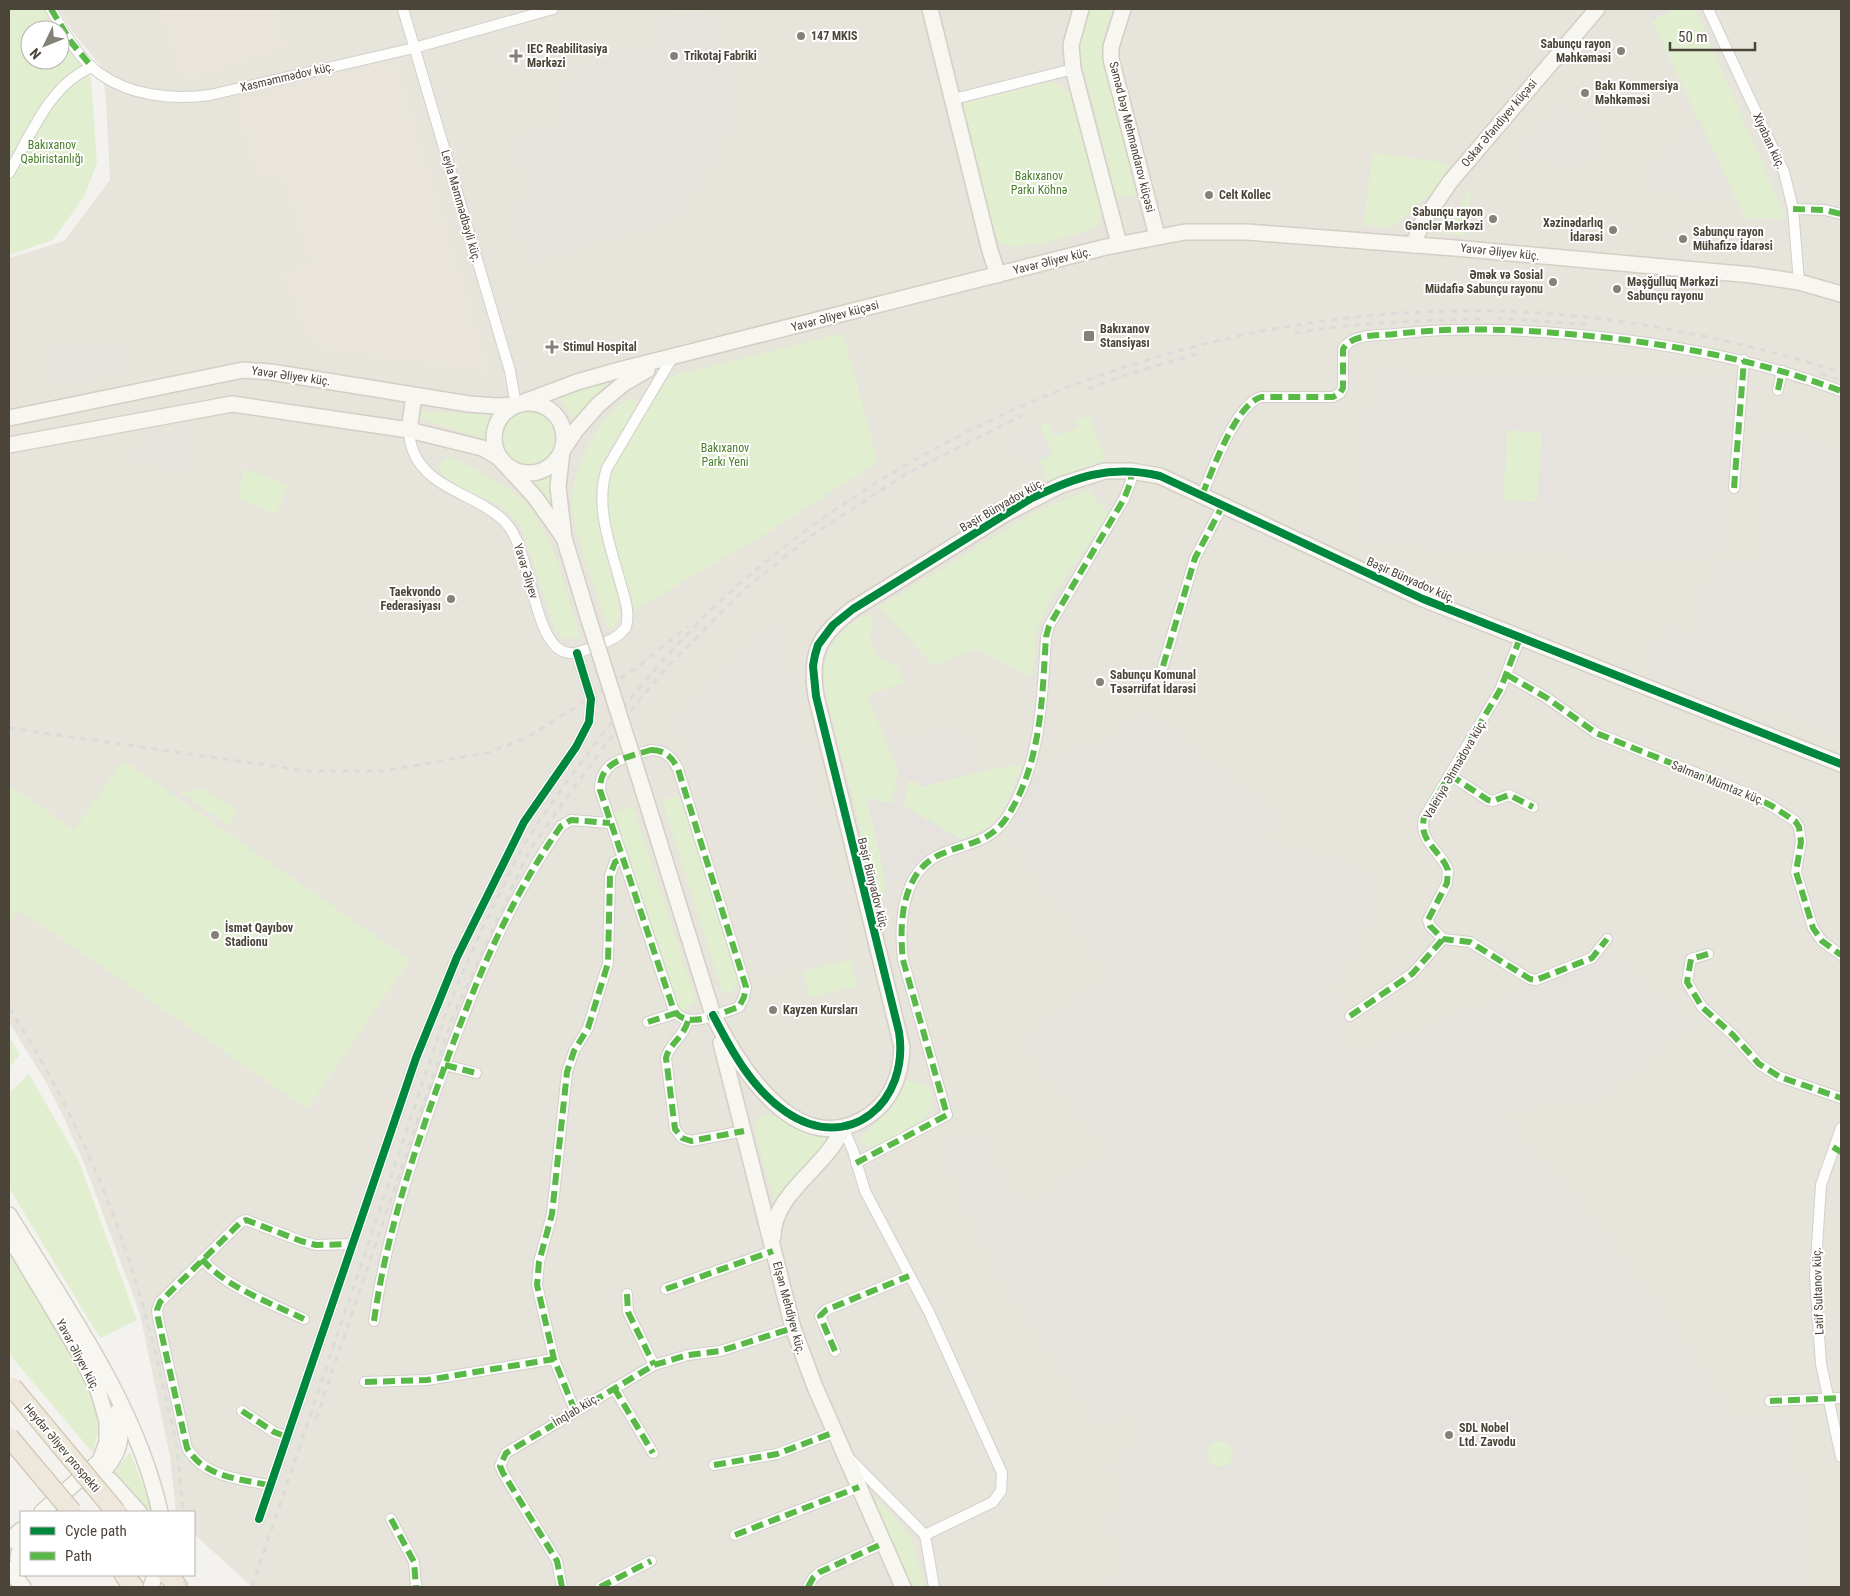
<svg xmlns="http://www.w3.org/2000/svg" width="1850" height="1596" font-family="'Roboto Condensed',sans-serif">
<style>
.residential{fill:#e7e4dc}
.industrial{fill:#e6e2de}
.education{fill:#eae5da}
.green{fill:#e1eecf}
.parking{fill:#e6e3df}
.lines{fill:none;stroke-linecap:round;stroke-linejoin:round}
.street-casing{stroke:#d2d0cb;stroke-width:12}
.secondary-casing{stroke:#d3cfc5;stroke-width:18}
.highway-casing{stroke:#ccbfa9;stroke-width:21}
.street{stroke:#fdfdfc;stroke-width:10}
.secondary{stroke:#f7f6f1;stroke-width:15}
.highway{stroke:#ede8db;stroke-width:19}
.rail{stroke:#dbdbda;stroke-width:3;stroke-dasharray:6 6;stroke-linecap:butt}
.secondary-bridge-casing{stroke:#d3cfc5;stroke-width:18;stroke-linecap:butt}
.highway-bridge-casing{stroke:#ccbfa9;stroke-width:21;stroke-linecap:butt}
.secondary-bridge{stroke:#f7f6f1;stroke-width:15}
.highway-bridge{stroke:#ede8db;stroke-width:19}
.quiet{stroke:#58b947;stroke-width:6;stroke-dasharray:12 6;stroke-linecap:butt}
.cycleway-casing{stroke:#fff;stroke-width:11}
.cycleway{stroke:#00873e;stroke-width:8}
.poi-dot{fill:#868178;stroke:#fff;stroke-width:2}
.labels{text-anchor:middle;stroke-width:4;stroke-linejoin:round;paint-order:stroke}
.poi-label{font-size:12px;font-weight:bold;fill:#4b4439;stroke:#fff;text-anchor:start}
.street-label{font-size:12px;fill:#4b4439;stroke:#fff}
.park-label{font-size:12px;fill:#4a7f2a;stroke:#fff}
</style>
<rect width="100%" height="100%" fill="#f4f2ee"/>
<path class="residential" d="M58,9H1841V1587H252L194,1534V1512H176L170,1457L140,1314L86,1168L64,1118L47,1084L9,1022V258L64,241L110,180L106,100L101,66L74,34Z"/>
<g class="industrial">
<path d="M699,12L713,25L738,109L678,217L531,260L513,204L534,196L516,136L559,126L578,68L668,41L663,18Z"/>
<path d="M1375,374L1719,381L1714,560L1757,567L1772,427L1841,454V602L1759,713L1650,672L1665,628L1698,637L1714,561L1364,542Z"/>
<path d="M1841,605V733L1770,703Z"/>
<path d="M773,625L784,662L850,950L763,975L679,717Z"/>
<path d="M1142,710L1279,818L1262,840L1371,874L1370,918L1326,990L1348,1021L1335,1033L1347,1055L1244,1087L1278,1143L1270,1149L1324,1237L1482,1116L1499,1115L1582,1207L1682,1341L1733,1421L1766,1418L1773,1424L1787,1421L1809,1587H1103L1134,1563L1105,1515L1131,1504L1114,1462L1151,1441L1131,1408L1100,1423L996,1267L943,1143L977,1132L1018,1211L1113,1153L1023,1039L1112,973L1010,834L1032,779L1083,743L1094,753Z"/>
</g>
<g class="education">
<path d="M159,9H274L287,47L183,82Z"/>
<path d="M393,59L417,131L491,374L313,347L281,273L310,261L282,174L260,182L234,101Z"/>
</g>
<g class="green">
<path d="M9,9H44L57,30H30V60H60V36L91,77L97,163L85,195L53,240L9,255Z"/>
<path d="M1088,9H1113L1104,33L1101,52L1137,195L1117,199L1080,54L1079,39Z"/>
<path d="M1673,9H1695L1786,218H1745L1652,21Z"/>
<path d="M1052,81L1073,94L1103,214L1096,227L1088,231C1068,236 1023,252 1005,245C999,243 996,237 993,231L963,103Z"/>
<path d="M1373,153L1448,163L1444,182L1391,228L1363,225Z"/>
<path d="M1472,187L1466,236L1444,233Z"/>
<path d="M843,333L878,462L770,531L635,610C625,573 601,517 610,479C617,451 653,403 669,377Z"/>
<path d="M606,383L575,422L558,397Z"/>
<path d="M632,398L637,402L635,409C622,431 606,452 598,476C588,506 611,571 619,603C621,616 621,622 608,629C599,598 569,525 572,496C575,473 584,451 596,432C605,418 616,404 632,398Z"/>
<path d="M420,411L490,415L484,440L419,418Z"/>
<circle cx="529" cy="438" r="26"/>
<path d="M1089,416L1106,460L1048,481L1039,459L1052,454L1040,425L1047,422L1054,436L1078,427L1076,420Z"/>
<path d="M1507,430L1542,433L1537,502L1503,500Z"/>
<path d="M447,458L455,459C476,470 499,481 518,496C553,525 567,595 581,638L564,639L554,629L522,528C516,520 509,512 500,506C489,500 446,483 441,474C437,467 441,462 447,458Z"/>
<path d="M244,468L288,486L276,514L238,499Z"/>
<path d="M551,475L557,519L532,480Z"/>
<path d="M1088,490L1109,514L1053,596L1037,629L1032,677L976,649L934,666L879,607L1034,512Z"/>
<path d="M871,613C874,621 871,627 870,636C869,652 883,662 897,666L904,682L867,696L898,770L892,804L866,798C873,826 894,879 880,904L825,690C825,683 823,674 824,667C828,644 849,620 871,613Z"/>
<path d="M123,760L410,960L307,1109L20,910L12,920L9,918V785L74,830Z"/>
<path d="M1022,765C1008,800 1002,830 961,839L903,806L910,779L922,787L980,771Z"/>
<path d="M204,789L238,811L228,826L180,792Z"/>
<path d="M679,795L739,979L734,990L723,995L662,800Z"/>
<path d="M633,806L696,1000L681,1013L614,812Z"/>
<path d="M850,960L857,986L809,997L803,971Z"/>
<path d="M9,1036L20,1055L9,1067Z"/>
<path d="M29,1074L78,1159L137,1320L100,1338L9,1188V1093Z"/>
<path d="M907,1080L927,1086L933,1093L928,1114L920,1122L877,1146H866L859,1138L891,1109Z"/>
<path d="M768,1113L802,1132L829,1138L774,1201L754,1129L759,1117Z"/>
<path d="M9,1253L84,1375L97,1408L98,1431L93,1453L9,1354Z"/>
<circle cx="1220" cy="1454" r="13"/>
<path d="M130,1452L150,1504L152,1512H147L113,1474Z"/>
<path d="M870,1497L879,1501L910,1536L926,1587H911Z"/>
</g>
<g class="parking">
<path d="M1646,9H1673L1652,21Z"/>
<path d="M1563,102L1603,140L1580,165L1515,156Z"/>
<path d="M1699,119L1728,182L1715,198L1643,186Z"/>
<path d="M115,343V374L60,387L55,348Z"/>
<path d="M1040,425L1052,454L1026,466L1013,437Z"/>
<path d="M195,428L186,468L140,463L142,436Z"/>
<path d="M1441,434L1497,438L1491,523L1460,520L1464,475L1438,473Z"/>
<path d="M959,728L980,771L922,787L898,770L888,744Z"/>
<path d="M866,798L903,806L961,839L929,850L916,862L906,882L885,877Z"/>
<path d="M1611,959L1691,1021L1600,1097L1482,1114L1325,1233L1273,1149L1281,1143L1247,1088L1347,1057Z"/>
<path d="M975,1138L1018,1221L987,1239L947,1147Z"/>
<path d="M1017,1253L1081,1348L1106,1372L1080,1393L996,1267Z"/>
</g>
<g class="lines">
<defs>
<g id="street">
<path d="M51,9C63,31 78,58 99,73C130,96 173,100 210,95L414,48L553,9"/>
<path d="M403,9L510,371L516,405"/>
<path d="M1708,9L1784,172L1793,209L1799,282"/>
<path d="M954,99L1073,69"/>
<path d="M9,173C31,135 49,85 92,67"/>
<path d="M1793,209L1825,210L1841,214"/>
<path d="M1778,390L1782,371"/>
<path d="M409,430C411,489 477,491 506,523C531,549 533,643 565,652C574,655 582,651 591,648C605,642 618,639 626,627C630,613 625,599 621,585C611,547 594,507 607,468L672,358"/>
<path d="M1734,488L1744,360"/>
<path d="M1202,495C1212,472 1235,405 1261,397H1333L1340,393L1343,388V349C1352,333 1379,336 1395,334C1453,327 1511,329 1569,334C1662,342 1753,358 1841,391"/>
<path d="M1520,638L1500,690L1424,818C1418,841 1441,851 1448,870L1447,883L1428,920L1430,926L1443,939L1470,942L1530,979L1536,980L1592,958L1607,939"/>
<path d="M1163,666L1195,558L1223,505"/>
<path d="M1507,675L1547,698L1596,733L1751,795L1772,806L1795,821L1799,827L1801,842L1796,872L1813,928L1822,941L1841,955"/>
<path d="M651,750C665,750 672,757 678,769L746,987L744,997L739,1007C720,1013 684,1032 673,1008L600,790C599,760 629,757 651,750Z"/>
<path d="M1450,775L1488,800L1493,801L1509,795L1533,807"/>
<path d="M1708,954L1691,959L1687,982L1702,1007L1733,1035L1759,1064L1780,1077L1841,1098"/>
<path d="M1350,1016L1412,974L1443,939"/>
<path d="M688,1021C683,1038 669,1044 666,1058L675,1129L682,1138L691,1141L744,1131"/>
<path d="M648,1022L676,1013"/>
<path d="M445,1065L476,1073"/>
<path d="M843,1127L853,1151L865,1191L929,1312L1002,1473L1001,1491L993,1502L925,1535"/>
<path d="M1841,1128L1821,1185L1815,1277L1821,1364L1841,1457"/>
<path d="M856,1163L947,1115L903,960C899,925 901,873 939,855C967,842 991,844 1009,814C1042,759 1042,698 1046,637L1049,626L1124,499L1131,481V471"/>
<path d="M202,1259C225,1287 271,1303 304,1319"/>
<path d="M666,1289L773,1251"/>
<path d="M627,1294L628,1312L654,1365"/>
<path d="M374,1321C385,1241 410,1164 437,1088C469,997 505,905 561,826L571,820L610,823"/>
<path d="M835,1351L820,1316L826,1310L909,1276"/>
<path d="M365,1382L427,1380L554,1359"/>
<path d="M614,1388L653,1453"/>
<path d="M1770,1401L1841,1398"/>
<path d="M242,1411L274,1432L287,1437"/>
<path d="M575,1411L554,1359L537,1285L539,1262L552,1214L567,1072L574,1051L588,1028L608,963L610,875L615,862L623,858"/>
<path d="M851,1460L925,1535L934,1587"/>
<path d="M714,1465L777,1454L835,1432"/>
<path d="M269,1485C239,1479 204,1477 187,1448L158,1318L157,1310L160,1302L241,1222L246,1220L301,1241L316,1245L353,1244"/>
<path d="M259,1519L416,1058L457,957L524,822L576,747L589,722L591,699L577,653"/>
<path d="M391,1519L414,1562L416,1587"/>
<path d="M735,1535L859,1487"/>
<path d="M562,1587L557,1561L503,1473L500,1466L506,1453L654,1365L688,1355L720,1351L793,1328"/>
<path d="M600,1587L651,1561"/>
<path d="M808,1587L813,1578L820,1572L884,1543"/>
</g>
<g id="secondary">
<path d="M930,9L990,251L998,275"/>
<path d="M1081,9L1071,45L1073,69L1119,244"/>
<path d="M1123,9L1111,47V59L1157,236"/>
<path d="M1413,245L1422,223L1450,182L1597,9"/>
<circle cx="529" cy="438" r="35"/>
<path d="M9,418L243,370L271,372L469,404L496,406L516,405L577,382L623,369L1106,247L1185,232H1247L1455,248L1752,275L1799,282L1841,294"/>
<path d="M409,430L414,396"/>
<path d="M9,445L232,404L409,430L482,448L498,457L535,497L564,538"/>
<path d="M589,620L564,538L558,487L562,451L576,430L598,405L623,384L647,370"/>
<path d="M643,790L713,1015C740,1068 800,1166 871,1114C893,1098 901,1073 902,1047L816,696C809,653 819,635 853,609L1005,514L1061,485L1105,471H1131L1160,476L1423,599L1841,764"/>
<path d="M721,1043L793,1328L815,1387L903,1587"/>
<path d="M9,1215C66,1308 136,1404 160,1512"/>
<path d="M9,1236L78,1351L98,1390L107,1421V1442L100,1461L42,1512"/>
<path d="M773,1237C773,1192 828,1167 843,1127"/>
<path d="M91,1476L110,1480L139,1512"/>
<path d="M90,1484C116,1461 125,1445 118,1411"/>
<path d="M9,1541L21,1530"/>
<path d="M21,1545L18,1558L21,1568"/>
<path d="M9,1569L23,1587"/>
<path d="M151,1587L155,1575"/>
</g>
<g id="highway">
<path d="M124,1575L134,1587"/>
<path d="M168,1575L178,1587"/>
</g>
</defs>
<use href="#street" class="street-casing"/>
<use href="#secondary" class="secondary-casing"/>
<use href="#highway" class="highway-casing"/>
<use href="#street" class="street"/>
<use href="#secondary" class="secondary"/>
<use href="#highway" class="highway"/>
<g class="rail">
<path d="M1497,318L1592,325"/>
<path d="M1295,333C1356,322 1418,321 1480,319"/>
<path d="M1821,374L1841,380"/>
<path d="M1088,389L1122,376L1200,353"/>
<path d="M9,728L308,771H383L487,753L528,737L635,669L688,626"/>
<path d="M9,1008C83,1121 133,1249 162,1381C167,1405 174,1428 177,1452C180,1472 181,1492 183,1512"/>
<path d="M316,1419L454,1014L529,851L575,786L635,705L670,664L746,588L811,536L906,474L1023,415"/>
<path d="M185,1587V1575"/>
<path d="M252,1587L447,1011C464,968 482,928 503,887C512,869 520,850 531,834C546,810 563,787 580,764C629,698 681,634 744,580C960,394 1256,294 1541,313C1643,320 1744,342 1841,372"/>
</g>
<defs>
<path id="secondary-bridge" d="M589,620L643,790"/>
<g id="highway-bridge">
<path d="M12,1387L116,1512"/>
<path d="M9,1437L72,1512"/>
</g>
</defs>
<use href="#secondary-bridge" class="secondary-bridge-casing"/>
<use href="#highway-bridge" class="highway-bridge-casing"/>
<use href="#secondary-bridge" class="secondary-bridge"/>
<use href="#highway-bridge" class="highway-bridge"/>
<g class="quiet">
<path d="M51,9L71,42L92,67"/>
<path d="M1793,209L1825,210L1841,214"/>
<path d="M1778,390L1782,371"/>
<path d="M1734,488L1744,360"/>
<path d="M1202,495C1212,472 1235,405 1261,397H1333L1340,393L1343,388V349C1352,333 1379,336 1395,334C1453,327 1511,329 1569,334C1662,342 1753,358 1841,391"/>
<path d="M1520,638L1500,690L1424,818C1418,841 1441,851 1448,870L1447,883L1428,920L1430,926L1443,939L1470,942L1530,979L1536,980L1592,958L1607,939"/>
<path d="M1163,666L1195,558L1223,505"/>
<path d="M1507,675L1547,698L1596,733L1751,795L1772,806L1795,821L1799,827L1801,842L1796,872L1813,928L1822,941L1841,955"/>
<path d="M651,750C665,750 672,757 678,769L746,987L744,997L739,1007C720,1013 684,1032 673,1008L600,790C599,760 629,757 651,750Z"/>
<path d="M1450,775L1488,800L1493,801L1509,795L1533,807"/>
<path d="M1708,954L1691,959L1687,982L1702,1007L1733,1035L1759,1064L1780,1077L1841,1098"/>
<path d="M1350,1016L1412,974L1443,939"/>
<path d="M688,1021C683,1038 669,1044 666,1058L675,1129L682,1138L691,1141L744,1131"/>
<path d="M648,1022L676,1013"/>
<path d="M445,1065L476,1073"/>
<path d="M1833,1147L1841,1152"/>
<path d="M856,1163L947,1115L903,960C899,925 901,873 939,855C967,842 991,844 1009,814C1042,759 1042,698 1046,637L1049,626L1124,499L1131,481V471"/>
<path d="M202,1259C225,1287 271,1303 304,1319"/>
<path d="M666,1289L773,1251"/>
<path d="M627,1294L628,1312L654,1365"/>
<path d="M374,1321C385,1241 410,1164 437,1088C469,997 505,905 561,826L571,820L610,823"/>
<path d="M835,1351L820,1316L826,1310L909,1276"/>
<path d="M365,1382L427,1380L554,1359"/>
<path d="M614,1388L653,1453"/>
<path d="M1770,1401L1841,1398"/>
<path d="M242,1411L274,1432L287,1437"/>
<path d="M575,1411L554,1359L537,1285L539,1262L552,1214L567,1072L574,1051L588,1028L608,963L610,875L615,862L623,858"/>
<path d="M714,1465L777,1454L835,1432"/>
<path d="M269,1485C239,1479 204,1477 187,1448L158,1318L157,1310L160,1302L241,1222L246,1220L301,1241L316,1245L353,1244"/>
<path d="M391,1519L414,1562L416,1587"/>
<path d="M735,1535L859,1487"/>
<path d="M562,1587L557,1561L503,1473L500,1466L506,1453L654,1365L688,1355L720,1351L793,1328"/>
<path d="M600,1587L651,1561"/>
<path d="M808,1587L813,1578L820,1572L884,1543"/>
</g>
<defs>
<g id="cycleway">
<path d="M713,1015C731,1050 752,1089 786,1112C849,1155 910,1102 899,1032L816,696L813,666L815,655L818,645L833,625L853,609L1030,499C1075,477 1110,464 1160,476L1423,599L1841,764"/>
<path d="M259,1519L416,1058L457,957L524,822L576,747L589,722L591,699L577,653"/>
</g>
</defs>
<use href="#cycleway" class="cycleway-casing"/>
<use href="#cycleway" class="cycleway"/>
</g>
<g class="poi-dot">
<circle cx="801" cy="36" r="5"/>
<circle cx="1621" cy="51" r="5"/>
<path d="M513.5 48.5h5v5h5v5h-5v5h-5v-5h-5v-5h5z"/>
<circle cx="674" cy="56" r="5"/>
<circle cx="1585" cy="93" r="5"/>
<circle cx="1209" cy="195" r="5"/>
<circle cx="1493" cy="219" r="5"/>
<circle cx="1613" cy="230" r="5"/>
<circle cx="1683" cy="239" r="5"/>
<circle cx="1553" cy="282" r="5"/>
<circle cx="1617" cy="289" r="5"/>
<rect x="1083" y="330" width="12" height="12" rx="2.5"/>
<path d="M549.5 339.5h5v5h5v5h-5v5h-5v-5h-5v-5h5z"/>
<circle cx="451" cy="599" r="5"/>
<circle cx="1100" cy="682" r="5"/>
<circle cx="215" cy="935" r="5"/>
<circle cx="773" cy="1010" r="5"/>
<circle cx="1449" cy="1435" r="5"/>
</g>
<g class="labels">
<g class="poi-label">
<text x="811" y="40">147 MKIS</text>
<text x="1611" y="48" text-anchor="end">Sabunçu rayon<tspan x="1611" dy="14">Məhkəməsi</tspan></text>
<text x="527" y="53">IEC Reabilitasiya<tspan x="527" dy="14">Mərkəzi</tspan></text>
<text x="684" y="60">Trikotaj Fabriki</text>
<text x="1595" y="90">Bakı Kommersiya<tspan x="1595" dy="14">Məhkəməsi</tspan></text>
<text x="1219" y="199">Celt Kollec</text>
<text x="1483" y="216" text-anchor="end">Sabunçu rayon<tspan x="1483" dy="14">Gənclər Mərkəzi</tspan></text>
<text x="1603" y="227" text-anchor="end">Xəzinədarlıq<tspan x="1603" dy="14">İdarəsi</tspan></text>
<text x="1693" y="236">Sabunçu rayon<tspan x="1693" dy="14">Mühafizə İdarəsi</tspan></text>
<text x="1543" y="279" text-anchor="end">Əmək və Sosial<tspan x="1543" dy="14">Müdafiə Sabunçu rayonu</tspan></text>
<text x="1627" y="286">Məşğulluq Mərkəzi<tspan x="1627" dy="14">Sabunçu rayonu</tspan></text>
<text x="1100" y="333">Bakıxanov<tspan x="1100" dy="14">Stansiyası</tspan></text>
<text x="563" y="351">Stimul Hospital</text>
<text x="441" y="596" text-anchor="end">Taekvondo<tspan x="441" dy="14">Federasiyası</tspan></text>
<text x="1110" y="679">Sabunçu Komunal<tspan x="1110" dy="14">Təsərrüfat İdarəsi</tspan></text>
<text x="225" y="932">İsmət Qayıbov<tspan x="225" dy="14">Stadionu</tspan></text>
<text x="783" y="1014">Kayzen Kursları</text>
<text x="1459" y="1432">SDL Nobel<tspan x="1459" dy="14">Ltd. Zavodu</tspan></text>
</g>
<g class="street-label">
<text transform="translate(287 77) rotate(-13)" y="4">Xasməmmədov küç.</text>
<text transform="translate(1499 123) rotate(-50)" y="4">Oskar Əfəndiyev küçəsi</text>
<text transform="translate(1132 137) rotate(76)" y="4">Səməd bəy Mehmandarov küçəsi</text>
<text transform="translate(1769 141) rotate(65)" y="4">Xiyaban küç.</text>
<text transform="translate(461 206) rotate(74)" y="4">Leyla Məmmədbəyli küç.</text>
<text transform="translate(1500 252) rotate(6)" y="4">Yavər Əliyev küç.</text>
<text transform="translate(1052 261) rotate(-14)" y="4">Yavər Əliyev küç.</text>
<text transform="translate(835 316) rotate(-15)" y="4">Yavər Əliyev küçəsi</text>
<text transform="translate(291 376) rotate(8)" y="4">Yavər Əliyev küç.</text>
<text transform="translate(1002 505) rotate(-30)" y="4">Bəşir Bünyadov küç.</text>
<text transform="translate(526 571) rotate(73)" y="4">Yavər Əliyev</text>
<text transform="translate(1411 580) rotate(24)" y="4">Bəşir Bünyadov küç.</text>
<text transform="translate(1455 769) rotate(-60)" y="4">Valeriya Əhmədova küç.</text>
<text transform="translate(1718 783) rotate(22)" y="4">Salman Mümtaz küç.</text>
<text transform="translate(873 884) rotate(76)" y="4">Bəşir Bünyadov küç.</text>
<text transform="translate(1818 1291) rotate(-92)" y="4">Lətif Sultanov küç.</text>
<text transform="translate(789 1308) rotate(75)" y="4">Elşən Mehdiyev küç.</text>
<text transform="translate(78 1355) rotate(62)" y="4">Yavər Əliyev küç.</text>
<text transform="translate(576 1410) rotate(-31)" y="4">İnqlab küç.</text>
<text transform="translate(62 1448) rotate(50)" y="4">Heydər Əliyev prospekti</text>
</g>
<g class="park-label">
<text x="52" y="149">Bakıxanov<tspan x="52" dy="14">Qəbiristanlığı</tspan></text>
<text x="1039" y="180">Bakıxanov<tspan x="1039" dy="14">Parkı Köhnə</tspan></text>
<text x="725" y="452">Bakıxanov<tspan x="725" dy="14">Parkı Yeni</tspan></text>
</g>
</g>
<rect width="1850" height="1596" fill="none" stroke="#4b4439" stroke-width="20"/>
<rect x="20" y="1511" width="175" height="65" fill="#ffffff" stroke="#b7b4b0"/>
<rect x="30" y="1527" width="25" height="8" fill="#00873e" stroke="#b7b4b0"/>
<text x="65" y="1536" font-size="15" fill="#4b4439">Cycle path</text>
<rect x="30" y="1552" width="25" height="8" fill="#58b947" stroke="#b7b4b0"/>
<text x="65" y="1561" font-size="15" fill="#4b4439">Path</text>
<g transform="translate(45 45) rotate(227)"><circle r="24" fill="#ffffff" stroke="#b7b4b0"/>
<path d="M0-4L9 19L0 12L-9 19Z" fill="#868178"/>
<text y="-8" font-size="14" font-weight="bold" text-anchor="middle" fill="#4b4439">N</text>
</g>
<path d="M1670 42v8h85v-8" fill="none" stroke="#4b4439" stroke-width="2.5"/>
<text x="1678" y="42" font-size="15" fill="#4b4439" stroke="#ffffff" stroke-width="4" paint-order="stroke">50 m</text>
</svg>
